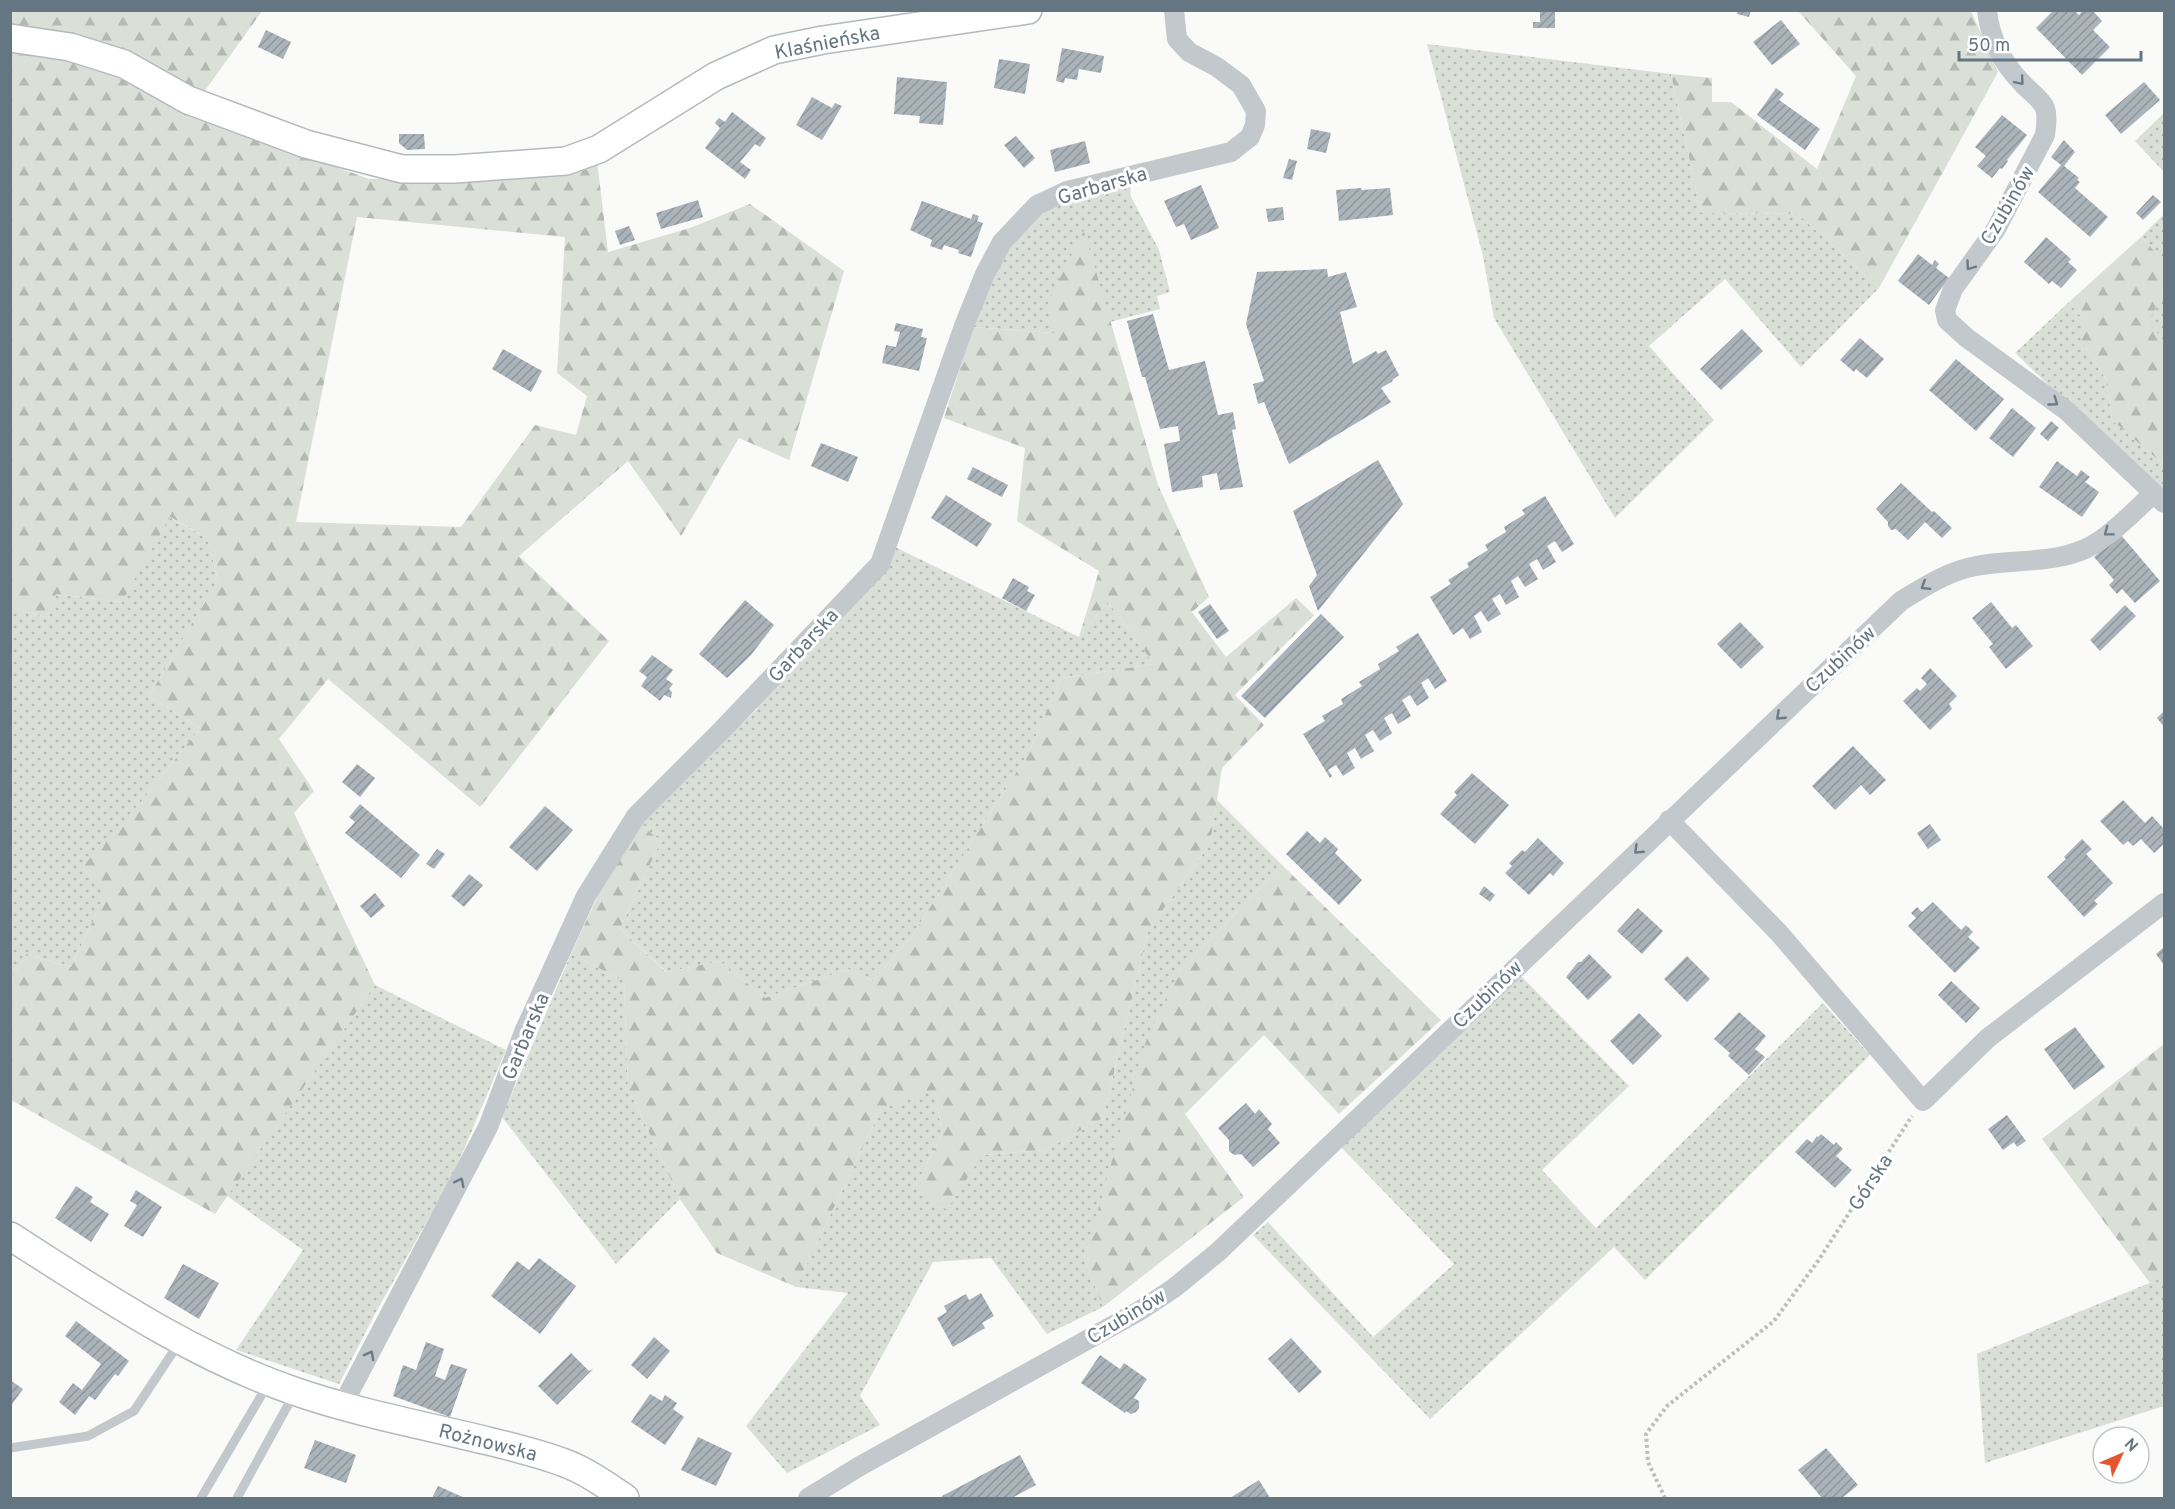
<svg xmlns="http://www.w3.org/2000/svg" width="2175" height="1509" font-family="Overpass,sans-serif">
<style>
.grass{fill:url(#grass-dots)}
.forest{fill:url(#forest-firs);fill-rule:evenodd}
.building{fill:url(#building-hatch)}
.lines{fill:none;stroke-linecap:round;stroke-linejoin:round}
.secondary-casing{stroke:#b3babf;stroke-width:30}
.path{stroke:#bbbfc2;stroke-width:4;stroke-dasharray:3 3;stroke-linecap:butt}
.lane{stroke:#c3c8cc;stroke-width:9}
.street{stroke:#c3c8cc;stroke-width:20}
.secondary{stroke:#fff;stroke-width:27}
.oneway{stroke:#6a7a87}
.labels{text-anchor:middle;stroke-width:6;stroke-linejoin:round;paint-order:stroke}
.street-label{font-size:20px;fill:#657683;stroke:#fff}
</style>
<defs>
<pattern id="grass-dots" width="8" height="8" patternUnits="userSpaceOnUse" patternTransform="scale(1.5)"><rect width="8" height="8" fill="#dadfd7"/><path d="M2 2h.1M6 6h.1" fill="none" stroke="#b4b9b4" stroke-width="1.8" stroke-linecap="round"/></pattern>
<pattern id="forest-firs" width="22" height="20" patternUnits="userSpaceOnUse" patternTransform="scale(1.5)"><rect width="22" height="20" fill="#dadfd7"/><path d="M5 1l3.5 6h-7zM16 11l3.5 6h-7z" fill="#b4b9b4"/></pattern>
<pattern id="building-hatch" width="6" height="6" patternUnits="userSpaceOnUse" patternTransform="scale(1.5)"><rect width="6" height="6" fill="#aab3b9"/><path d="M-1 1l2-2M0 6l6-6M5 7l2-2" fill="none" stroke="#8e969c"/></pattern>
</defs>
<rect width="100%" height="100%" fill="#fafaf8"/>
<g class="grass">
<path d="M1427,44L1671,74L1701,213L1798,214L1879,288L1801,367L1725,279L1649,346L1714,420L1615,518L1494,318L1483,256Z"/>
<path d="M2164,113V172L2135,141Z"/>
<path d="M1131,185L1130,195L1159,250L1170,292L1157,296L1160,309L1110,322L1083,231L1054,333L973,327L1006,251L1026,223L1064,200Z"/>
<path d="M2164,214V261L2141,237Z"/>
<path d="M2164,293V341L2147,322Z"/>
<path d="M2069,302L2082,318V341L2106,379L2112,420L2164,465V495L2015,353Z"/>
<path d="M169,517L207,538L218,580L149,696L200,728L146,796L105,895L71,967L26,954L11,981V607L48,618L55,594L122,602Z"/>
<path d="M893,546L1079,637L1108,602L1154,664L1061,678L1028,754L913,934L873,981L848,969L765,998L720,961L667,972L620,929L661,841L640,824L757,709L760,698Z"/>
<path d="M1217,800L1282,865L1179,972L1084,1258L1103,1307L1047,1334L991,1258L933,1262L860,1396L880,1425L787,1473L746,1426L848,1293L796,1287L881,1109L935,1089L942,1134L915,1187L982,1155L1045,1150L1103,1118L1148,931L1210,844Z"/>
<path d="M571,954L624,981L628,1087L680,1199L616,1264L502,1117Z"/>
<path d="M1521,976L1629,1086L1542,1170L1596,1228L1823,1003L1870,1055L1645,1280L1614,1247L1430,1419L1253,1235L1268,1222L1373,1337L1454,1264L1341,1147Z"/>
<path d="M375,985L506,1050L453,1175L376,1312L339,1384L236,1350L303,1250L227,1196Z"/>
<path d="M2164,1277V1406L1985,1463L1977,1354Z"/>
</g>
<g class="forest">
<path d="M11,11H262L204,92L194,115L369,179L557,172L597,161L608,252L690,228L750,204L844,271L789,460L739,438L681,536L628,461L519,556L609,641L480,807L328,679L279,739L314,791L294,813L375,985L215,1214L11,1100V981L26,954L71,967L105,895L83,866L146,796L200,728L149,696L218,580L207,538L170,517L122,602L56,594L48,618L11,607ZM357,217L565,237L557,373L587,396L576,435L535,425L461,527L296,522Z"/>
<path d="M1798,11H1971L1998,72L1879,288L1798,214L1701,213L1671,74L1712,78V102H1731L1817,169L1856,76Z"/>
<path d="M1084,230L1158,485L1209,597L1192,612L1226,657L1296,598L1314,615L1235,695L1264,725L1222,768L1210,844L1148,931L1103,1118L1045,1150L982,1155L947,1210L915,1187L942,1134L935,1090L881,1109L796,1287L717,1253L680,1199L628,1087L624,981L571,954L618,852L640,824L661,841L620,929L666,972L720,961L765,998L848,969L873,981L913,934L1028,754L1061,678L1154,664L1108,602L1079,637L1099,571L1017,521L1025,448L944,418L973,327L1054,333L1048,302Z"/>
<path d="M2141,237L2164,261V293L2148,322L2164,341V465L2112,420L2106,379L2082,341V318L2069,302Z"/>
<path d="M1282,865L1441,1020L1339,1114L1264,1035L1185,1114L1244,1197L1103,1307L1084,1259L1147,1038L1179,972Z"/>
<path d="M2164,1044V1277L2150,1283L2042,1139Z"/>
</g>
<g class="building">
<path d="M1540,10H1555V28H1533V22H1540Z"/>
<path d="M1738,10H1751L1749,17L1737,14Z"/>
<path d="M2054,10H2074L2079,15L2083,10H2092L2102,21L2093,30L2110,47L2082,75L2036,28Z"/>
<path d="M1781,20L1800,44L1772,65L1753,42Z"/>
<path d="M266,30L291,42L283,59L258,47Z"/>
<path d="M1062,48L1104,56L1101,73L1079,69L1077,80L1065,78L1064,83L1056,81Z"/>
<path d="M999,59L1030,64L1025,94L994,88Z"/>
<path d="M897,77L947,82L943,125L919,123L920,116L894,114Z"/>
<path d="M2144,82L2160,100L2121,134L2105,115Z"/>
<path d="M1776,88L1784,94L1779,100L1820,129L1805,150L1757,115Z"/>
<path d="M812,97L832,108L835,103L842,106L822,140L796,125Z"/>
<path d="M732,112L766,138L760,147L755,144L740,162L751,170L745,179L705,148L720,128L715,123L719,118L725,122Z"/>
<path d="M2002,115L2027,135L2007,160L2008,161L2002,169L2000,168L1992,178L1977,166L1986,156L1975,147Z"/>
<path d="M1311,129L1331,133L1326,153L1307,149Z"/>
<path d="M399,134H424L425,149L407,150L399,143Z"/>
<path d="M1016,136L1035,158L1024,168L1004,145Z"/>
<path d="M2064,140L2075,152L2064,166L2079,178L2077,180L2080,182L2075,188L2108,217L2090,237L2038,192L2061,165L2051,157Z"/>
<path d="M1085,141L1090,163L1055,172L1050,150Z"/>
<path d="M1289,159L1297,161L1292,180L1283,178Z"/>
<path d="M1201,185L1219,228L1191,240L1184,224L1176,227L1164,201Z"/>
<path d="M1361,188L1362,190L1390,188L1393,215L1339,221L1336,190Z"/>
<path d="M2153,195L2161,202L2143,220L2136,213Z"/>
<path d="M698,200L703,217L661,229L656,213Z"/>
<path d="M922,201L971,219L973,214L979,216L977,221L983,223L971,257L958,253L959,250L944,245L942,250L930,246L932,240L910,230Z"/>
<path d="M1283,207L1284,220L1268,222L1266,209Z"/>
<path d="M629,226L635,240L620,245L615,231Z"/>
<path d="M2046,237L2071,259L2068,262L2077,270L2061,288L2052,281L2049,284L2024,262Z"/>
<path d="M1918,254L1932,265L1935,260L1939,264L1936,268L1949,278L1929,305L1898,281Z"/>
<path d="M1327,269L1328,277L1346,272L1357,307L1340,312L1353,364L1376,351L1378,354L1386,350L1399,375L1392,380L1393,381L1381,388L1391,402L1289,464L1264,402L1258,404L1253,384L1264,381L1246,324L1257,272Z"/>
<path d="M1153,314L1169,370L1205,361L1218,415L1233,412L1236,429L1232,430L1243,487L1220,490L1217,473L1202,476L1203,487L1172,492L1164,444L1180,441L1178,426L1160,429L1145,377H1142L1127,321Z"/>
<path d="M896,323L923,329L921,337L927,338L919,371L882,363L886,345L896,347L900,332L894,331Z"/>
<path d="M1742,329L1763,351L1721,390L1700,369Z"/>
<path d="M1860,338L1884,359L1867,378L1856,369L1854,372L1840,360Z"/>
<path d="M503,349L542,371L531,392L492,369Z"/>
<path d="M1956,359L2004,399L1976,431L1929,390Z"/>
<path d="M2012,408L2036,428L2013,457L1989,438Z"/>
<path d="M2051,421L2059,428L2048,441L2040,434Z"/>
<path d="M821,443L858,457L848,482L811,466Z"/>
<path d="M1378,460L1403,504L1318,611L1309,586L1317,575L1293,511Z"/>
<path d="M2057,461L2077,476L2081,470L2090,477L2085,482L2099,492L2082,517L2039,487Z"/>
<path d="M973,467L1008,485L1002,497L967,479Z"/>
<path d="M1901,483L1932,512L1934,511L1952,528L1942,538L1925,522L1908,540L1896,529L1891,530L1888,526V522L1876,509Z"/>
<path d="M946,495L992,524L977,547L931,518Z"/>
<path d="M1545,496L1574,544L1562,552L1555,541L1547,546L1556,562L1543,570L1537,559L1529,564L1538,579L1525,587L1518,576L1511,581L1519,597L1506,605L1500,594L1492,599L1501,614L1488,622L1481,611L1474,616L1482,632L1470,639L1463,628L1453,635L1430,597L1451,584L1448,580L1469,567L1467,563L1488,550L1485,545L1506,532L1504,527L1525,514L1522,510Z"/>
<path d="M2120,534L2160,581L2135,603L2122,589L2117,594L2109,585L2114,580L2094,557Z"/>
<path d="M1013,578L1029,587L1027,591L1035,595L1026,611L1002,598Z"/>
<path d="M745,600L774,625L751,655L727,678L699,654Z"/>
<path d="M1991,602L2012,628L2016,625L2033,646L2006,669L1989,647L1993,644L1972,618Z"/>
<path d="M1210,604L1229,631L1217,639L1198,612Z"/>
<path d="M2125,605L2136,616L2100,651L2090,640Z"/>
<path d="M1321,614L1344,637L1265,718L1241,696Z"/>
<path d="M1740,622L1764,647L1741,669L1717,644Z"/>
<path d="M1418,633L1447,681L1435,689L1428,678L1421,683L1429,698L1417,706L1410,695L1402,700L1411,716L1398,724L1392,713L1384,718L1392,733L1380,741L1373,730L1365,735L1374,751L1361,759L1355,748L1347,753L1355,768L1343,776L1336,765L1328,770L1332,776L1330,778L1303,734L1325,721L1322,716L1343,704L1341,699L1362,686L1359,682L1380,669L1378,664L1399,651L1396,647Z"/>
<path d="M652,655L673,670L666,679L673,684L669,689L672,692L671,698L664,695L660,701L641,686L647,677L639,671Z"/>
<path d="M1930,668L1957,696L1949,704L1952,709L1930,730L1903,701L1917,688L1920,691L1927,684L1921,678Z"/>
<path d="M2164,711V727L2157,718Z"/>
<path d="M1853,746L1886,780L1870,795L1861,785L1835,810L1812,786Z"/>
<path d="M357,764L375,778L360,797L342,782Z"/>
<path d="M1472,773L1509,805L1475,844L1440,814L1457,795L1454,792Z"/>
<path d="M2123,800L2145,823L2152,816L2164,829V844L2154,853L2141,839L2133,846L2128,841L2123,845L2100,821Z"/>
<path d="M360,804L420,855L401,878L345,833L355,822L349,817Z"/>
<path d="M545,806L573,830L537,871L509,847Z"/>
<path d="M1930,824L1941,840L1928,849L1917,833Z"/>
<path d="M1307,831L1320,843L1325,837L1338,849L1335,853L1362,880L1339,905L1286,854Z"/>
<path d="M1538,838L1564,863L1553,876L1550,873L1529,895L1505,873L1512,866L1509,863L1522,850L1525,852Z"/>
<path d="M2082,839L2092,849L2086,854L2113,883L2094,901L2098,904L2084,917L2047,877L2066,859L2064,857Z"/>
<path d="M437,849L445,854L434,869L426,864Z"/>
<path d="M469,874L483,885L464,907L451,896Z"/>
<path d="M1484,886L1495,895L1490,902L1479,894Z"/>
<path d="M375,893L385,906L371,918L360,906Z"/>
<path d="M1933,902L1961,930L1966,925L1973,932L1968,937L1980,948L1955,973L1908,926L1916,918L1911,913L1917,907L1922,912Z"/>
<path d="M1638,908L1663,931L1642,954L1617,931Z"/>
<path d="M2164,947V965L2156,954Z"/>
<path d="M1589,954L1612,977L1588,1000L1566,977L1578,962H1581Z"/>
<path d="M1687,956L1710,979L1687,1002L1664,979Z"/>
<path d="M1951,981L1980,1008L1966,1023L1938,995Z"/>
<path d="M1739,1012L1766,1036L1755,1049L1765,1057L1749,1075L1728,1056L1730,1053L1714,1039Z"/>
<path d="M1639,1013L1662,1036L1633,1065L1610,1041Z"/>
<path d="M2075,1027L2105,1067L2074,1090L2044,1049Z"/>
<path d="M1246,1103L1255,1114L1259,1109L1272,1124L1268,1129L1280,1143L1253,1167L1241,1154L1234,1155L1229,1151V1140L1218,1128Z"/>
<path d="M2007,1115L2026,1141L2017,1147L2014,1142L2003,1150L1988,1129Z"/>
<path d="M1821,1134L1834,1145L1836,1142L1843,1149L1836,1156L1852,1170L1835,1188L1795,1152L1807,1139L1812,1143L1817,1136L1818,1137Z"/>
<path d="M76,1186L93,1197L90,1202L109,1214L91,1242L55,1218Z"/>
<path d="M136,1190L162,1207L143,1237L124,1226L137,1205L130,1201Z"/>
<path d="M539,1258L576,1286L540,1334L491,1296L517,1261L529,1270Z"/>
<path d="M183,1264L219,1283L199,1319L164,1298Z"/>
<path d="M981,1293L994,1316L982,1323L985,1328L953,1347L937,1318L947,1312L944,1306L966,1294L969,1300Z"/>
<path d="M76,1321L129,1361L118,1376L115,1374L95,1400L89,1396L75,1415L59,1402L73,1383L82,1390L101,1364L65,1336Z"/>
<path d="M654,1337L670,1351L647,1379L631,1365Z"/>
<path d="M1291,1338L1322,1372L1299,1393L1268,1359Z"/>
<path d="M426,1342L444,1349L435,1376L445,1380L451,1364L467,1369L450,1417L393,1396L403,1365L416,1370Z"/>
<path d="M571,1353L589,1371L593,1369L557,1405L538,1386Z"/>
<path d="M1100,1355L1120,1369L1124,1363L1147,1379L1134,1398L1139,1401V1408L1136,1412L1131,1414L1126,1411L1125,1413L1081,1383Z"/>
<path d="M10,1380L23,1389L10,1407Z"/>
<path d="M650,1394L662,1401L665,1395L677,1403L673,1409L684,1417L665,1445L631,1422Z"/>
<path d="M698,1437L732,1453L716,1486L681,1470Z"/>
<path d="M315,1440L356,1455L346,1483L304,1468Z"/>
<path d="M1826,1448L1858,1485L1842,1498H1822L1798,1470Z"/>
<path d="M1020,1455L1036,1485L1012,1498H943L942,1496Z"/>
<path d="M1259,1480L1270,1498H1230Z"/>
<path d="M438,1486L465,1498H432Z"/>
</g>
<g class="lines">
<defs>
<g id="secondary">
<path d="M10,38L70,47L124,64L188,100L306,144L402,169H455L566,161L599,149L716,76L774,50L823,40L1028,10"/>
<path d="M10,1236C101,1294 192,1356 294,1391C357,1413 423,1425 488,1441C513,1447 538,1453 562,1462C585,1470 606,1485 625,1498"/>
</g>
</defs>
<use href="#secondary" class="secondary-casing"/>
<path class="path" d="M1665,1498L1648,1462L1646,1434L1667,1406L1774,1321L1818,1261L1912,1116"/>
<g class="lane">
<path d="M10,1448L88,1436L134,1411L179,1343"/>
<path d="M201,1498L268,1384"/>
<path d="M237,1498L294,1394"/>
</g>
<g class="street">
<path d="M1987,10C1990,39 2003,64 2023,84C2029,91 2041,99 2045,108C2048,117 2046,126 2045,135L1996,229L1953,289L1945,310L1947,320L1967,338L2067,411L2164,503"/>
<path d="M1669,820L1779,933L1923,1101L1988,1038L2164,903"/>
<path d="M342,1406L488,1127L524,1032L586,896L636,816L722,730L880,564L964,326L985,274L1002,242L1037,205L1067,191L1231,152L1250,137L1255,125L1256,111L1241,85L1217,67L1189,52L1177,39L1174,10"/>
<path d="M808,1498L860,1466L1141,1310L1174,1288L1218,1252L1901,601C1924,587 1948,571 1976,566C2012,559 2051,564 2085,549C2109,538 2133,512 2153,494"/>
</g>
<use href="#secondary" class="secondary"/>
</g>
<defs><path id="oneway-chevron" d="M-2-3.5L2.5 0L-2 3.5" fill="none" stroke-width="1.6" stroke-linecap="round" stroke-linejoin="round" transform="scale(1.5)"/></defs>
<g class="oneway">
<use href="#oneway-chevron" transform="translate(2020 81) rotate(50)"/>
<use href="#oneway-chevron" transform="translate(1970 266) rotate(126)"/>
<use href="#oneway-chevron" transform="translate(2054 402) rotate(36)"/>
<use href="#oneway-chevron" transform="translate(2108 532) rotate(143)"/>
<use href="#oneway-chevron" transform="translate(1925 586) rotate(148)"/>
<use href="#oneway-chevron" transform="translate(1780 716) rotate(137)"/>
<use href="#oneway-chevron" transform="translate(1638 850) rotate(136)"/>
<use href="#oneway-chevron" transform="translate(460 1182) rotate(-63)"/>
<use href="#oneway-chevron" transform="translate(370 1355) rotate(-62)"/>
</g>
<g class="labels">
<g class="street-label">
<text transform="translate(827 42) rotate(-11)" y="7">Klaśnieńska</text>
<text transform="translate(1102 185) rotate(-16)" y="7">Garbarska</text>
<text transform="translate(2007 205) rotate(-60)" y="7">Czubinów</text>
<text transform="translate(803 645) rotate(-47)" y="7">Garbarska</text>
<text transform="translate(1840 659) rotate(-43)" y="7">Czubinów</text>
<text transform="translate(1487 994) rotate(-44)" y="7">Czubinów</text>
<text transform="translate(525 1036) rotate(-67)" y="7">Garbarska</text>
<text transform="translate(1870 1182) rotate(-57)" y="7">Górska</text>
<text transform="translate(1126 1316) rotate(-31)" y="7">Czubinów</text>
<text transform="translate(488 1442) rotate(14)" y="7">Rożnowska</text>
</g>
</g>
<rect width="2175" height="1509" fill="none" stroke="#657683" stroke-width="24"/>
<g transform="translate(2121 1455) rotate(46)"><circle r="28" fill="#ffffff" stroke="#c1c8cd" stroke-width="1.5"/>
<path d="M0-4.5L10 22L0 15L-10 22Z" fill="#e4572e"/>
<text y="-9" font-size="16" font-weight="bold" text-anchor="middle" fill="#657683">N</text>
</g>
<path d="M1959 51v9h182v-9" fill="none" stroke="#657683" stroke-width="3"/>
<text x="1968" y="51" font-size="18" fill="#657683" stroke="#ffffff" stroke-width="4.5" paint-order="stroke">50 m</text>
</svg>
